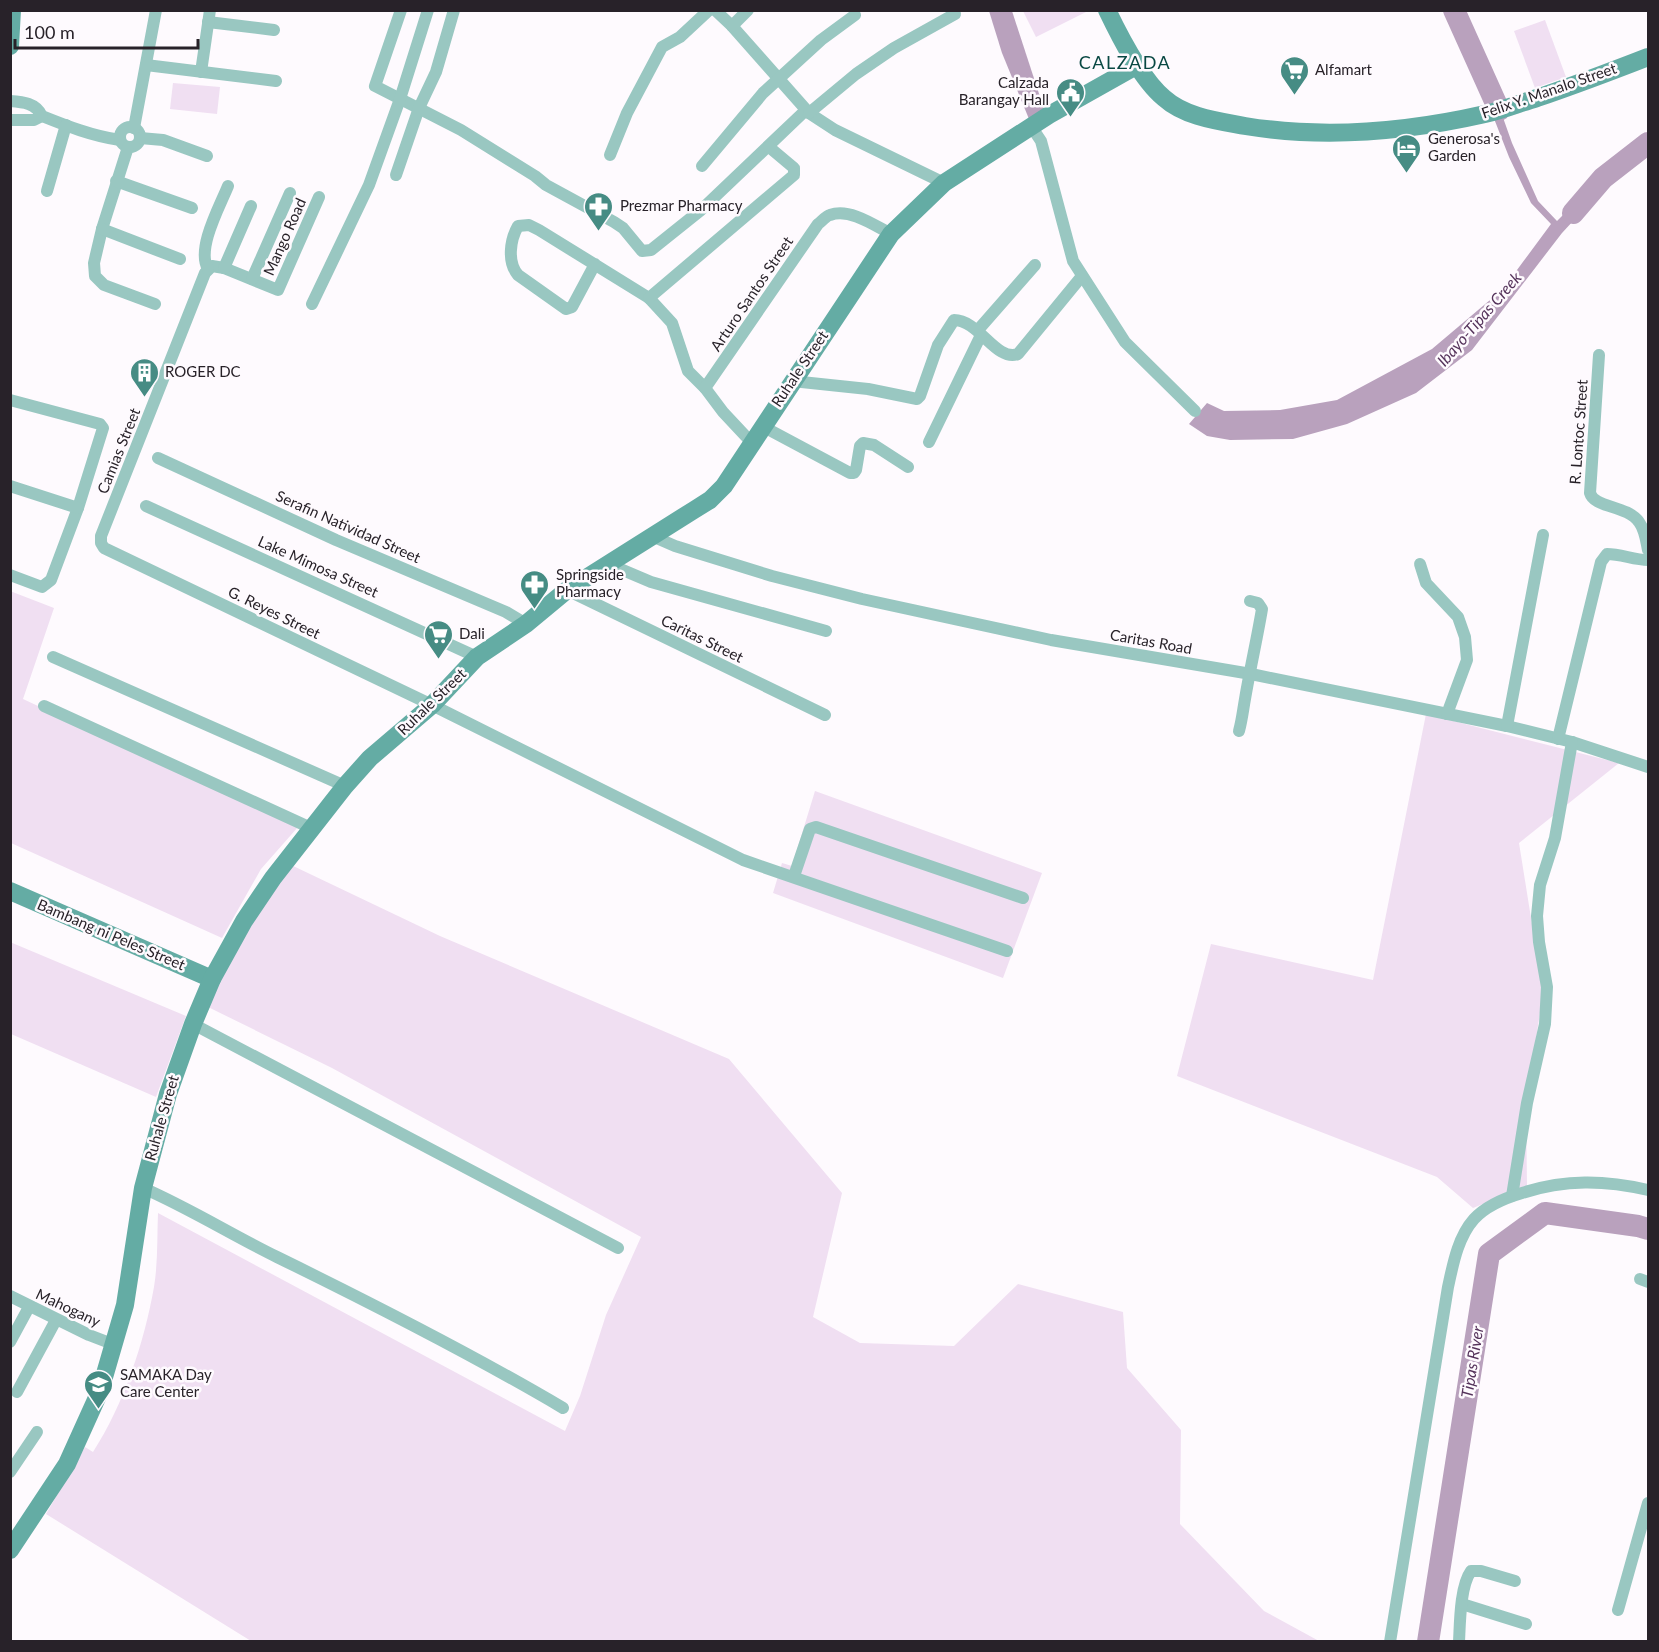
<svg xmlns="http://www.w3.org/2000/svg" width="1659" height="1652" font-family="Lato,sans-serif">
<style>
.green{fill:#f0dff2}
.water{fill:#b9a1bd}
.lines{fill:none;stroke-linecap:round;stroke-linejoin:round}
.river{stroke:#b9a1bd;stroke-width:22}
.street{stroke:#99c7c1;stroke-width:12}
.secondary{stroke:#64aca4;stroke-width:18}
.labels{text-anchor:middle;stroke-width:5;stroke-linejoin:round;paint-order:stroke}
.poi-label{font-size:15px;fill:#282229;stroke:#fefafe;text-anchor:start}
.street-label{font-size:15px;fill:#282229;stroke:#fefafe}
.water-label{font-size:16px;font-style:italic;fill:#55335b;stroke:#fefafe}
.quarter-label{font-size:18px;letter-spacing:1.5px;fill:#094843;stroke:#fefafe}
</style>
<rect width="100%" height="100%" fill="#fefafe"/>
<g class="green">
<path d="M1023,11H1088L1036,37Z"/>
<path d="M1545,20L1566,77L1535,88L1514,31Z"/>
<path d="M173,83L220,87L217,114L170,109Z"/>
<path d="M10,591L54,608L23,699L298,827L261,869L222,938L11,843Z"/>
<path d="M1426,714L1619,763L1519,843L1543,993L1526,1104L1527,1186L1473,1208L1437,1177L1177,1076L1211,944L1373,980Z"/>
<path d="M815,791L1042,873L1003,978L773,893L782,863L792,866Z"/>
<path d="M289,864L440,936L729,1059L842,1193L813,1317L860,1343L954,1346L1018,1284L1123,1312L1127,1368L1181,1430L1180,1524L1264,1611L1319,1641H251L46,1514L85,1447L93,1452C124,1404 144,1343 154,1287C158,1263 157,1237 158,1213L565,1431L580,1396L606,1315L641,1237L332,1068L208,1007L240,938Z"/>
<path d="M10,942L186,1016L156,1097L11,1034Z"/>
</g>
<g class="water">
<path d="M989,11H1012L1044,109L1029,119L1002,53Z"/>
<path d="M1501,112L1512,143L1538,201L1557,221L1591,187L1598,194L1562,233L1472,350L1416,393L1347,424L1293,439L1230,440L1207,436L1189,424L1207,403L1224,411L1280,410L1337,400L1432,349L1503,289L1551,224L1531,203L1509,157L1493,116Z"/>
</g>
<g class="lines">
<g class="river">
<path d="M1454,10L1499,110"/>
<path d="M1573,213L1603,178L1648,143"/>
<path d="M1428,1642L1489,1254L1545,1213L1638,1226L1648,1229"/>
</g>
<g class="street">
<path d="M401,10L375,86L461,130L535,176L546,185L614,222L623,228L642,251L651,250L701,210L806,110"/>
<path d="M715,10L732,26L809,113L835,130L944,183"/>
<path d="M208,22L274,30"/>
<path d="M732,26L748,10"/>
<path d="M146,65L276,81"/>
<path d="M201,72L210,10"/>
<path d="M10,101C23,102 36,103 42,116C67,126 92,136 120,140"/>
<path d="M809,113L856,74L894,48L955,14"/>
<path d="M10,120H34L42,116"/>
<path d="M1031,126L1041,141L1073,261L1125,342L1195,411"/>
<circle cx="130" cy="137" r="10"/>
<path d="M134,128L156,10"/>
<path d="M140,138L163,140L207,156"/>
<path d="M128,147L102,229L94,263L95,276L104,285L155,304"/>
<path d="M610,155L627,113L662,47L680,37L709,10"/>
<path d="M702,166L763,93L821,40L855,15"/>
<path d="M396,175L419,108L436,72L454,10"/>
<path d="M116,181L192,208"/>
<path d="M47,191L66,125"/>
<path d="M319,197L278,290L224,268L212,266L205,273L101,536V543L104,548L432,705L743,860L1007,951"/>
<path d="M102,229L180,259"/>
<path d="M595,264L572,307L566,309L518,275C507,262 510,240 518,226L529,225L539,230L649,298L672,323L688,371L705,388"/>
<path d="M224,268L251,206"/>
<path d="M208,269C196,249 220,206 228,186"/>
<path d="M252,279L290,193"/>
<path d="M649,298L794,175V168L769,147"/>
<path d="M312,304L369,185L400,99L428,10"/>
<path d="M978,330L1035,265"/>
<path d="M1599,355L1590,493C1594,508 1627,505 1639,522C1645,530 1646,540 1648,550"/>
<path d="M792,381L868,389L917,399L920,396L938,345L954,320C979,320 996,362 1018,354L1082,276"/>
<path d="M10,400L100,424L103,428L78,508L51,580L42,587L10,575"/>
<path d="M762,426L850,473H854L856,470L860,446L863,443L874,445L908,467"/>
<path d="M929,442L981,335"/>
<path d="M752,443L723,412L705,388L818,224C822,221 826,216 830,215C850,208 874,225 891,234"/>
<path d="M158,458L336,540L506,612L526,624"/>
<path d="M10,486L78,508"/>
<path d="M146,506L477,657"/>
<path d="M652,536L675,546L772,576L862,599L1051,640L1251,674L1507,726L1572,742L1648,767"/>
<path d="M611,561L618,568L651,582L826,631"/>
<path d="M1420,564L1426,583L1458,617L1465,637L1467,660L1447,714"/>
<path d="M567,590L825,715"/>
<path d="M53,657L345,786"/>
<path d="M44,706L311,828"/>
<path d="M1507,726L1543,535"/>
<path d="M1239,731C1242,720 1243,710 1245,699C1250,669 1257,639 1262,609L1258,603L1250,601"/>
<path d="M1558,739L1601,562L1607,554C1621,554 1634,560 1648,560"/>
<path d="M794,876L810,829L816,827L1023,898"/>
<path d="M193,1024L618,1248"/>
<path d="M143,1188C189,1208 232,1235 277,1257C373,1304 470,1353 563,1408"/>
<path d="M1512,1196L1527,1103L1545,1024L1547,987L1539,942L1537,916L1540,885L1555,838L1572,742"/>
<path d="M1640,1279L1648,1282"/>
<path d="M10,1296L89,1335L115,1345"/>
<path d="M10,1342L29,1307"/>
<path d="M17,1392L56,1320"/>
<path d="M10,1472L37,1432"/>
<path d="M1462,1604L1526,1624"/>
<path d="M1618,1610L1648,1503"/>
<path d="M1390,1642L1448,1287C1453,1264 1458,1237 1474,1219C1487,1205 1505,1198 1522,1193C1565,1179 1605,1180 1648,1190"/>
<path d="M1459,1642C1460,1623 1460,1586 1471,1571H1481L1515,1581"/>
</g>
<g class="secondary">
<path d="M1107,10C1120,37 1141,79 1164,98C1185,117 1218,121 1245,126C1325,139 1406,132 1485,114C1503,110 1520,103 1537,98C1575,85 1612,71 1648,57"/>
<path d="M10,46L12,10"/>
<path d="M10,891L212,979"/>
<path d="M10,1550L67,1464L100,1391L125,1305L143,1188L168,1094L193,1024L212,979L244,921L273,878L345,786L370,758L432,705L477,657L526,624L567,590L694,510L710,500L724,486L891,234L944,183L1049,115L1138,65"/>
</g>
</g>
<defs>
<symbol id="supermarket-pin" viewBox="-11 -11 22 30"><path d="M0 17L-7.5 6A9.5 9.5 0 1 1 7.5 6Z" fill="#468c84" stroke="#fefafe"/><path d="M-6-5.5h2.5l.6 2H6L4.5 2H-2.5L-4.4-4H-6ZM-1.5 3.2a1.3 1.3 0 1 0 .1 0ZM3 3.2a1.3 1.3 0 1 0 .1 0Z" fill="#fff"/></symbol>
<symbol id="civic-pin" viewBox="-11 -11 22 30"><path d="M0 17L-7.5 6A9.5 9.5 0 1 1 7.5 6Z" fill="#468c84" stroke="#fefafe"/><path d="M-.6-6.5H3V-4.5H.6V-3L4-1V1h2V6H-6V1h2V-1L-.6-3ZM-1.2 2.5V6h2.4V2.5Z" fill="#fff"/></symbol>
<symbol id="hotel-pin" viewBox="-11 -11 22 30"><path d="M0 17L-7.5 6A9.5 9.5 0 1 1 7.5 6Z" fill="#468c84" stroke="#fefafe"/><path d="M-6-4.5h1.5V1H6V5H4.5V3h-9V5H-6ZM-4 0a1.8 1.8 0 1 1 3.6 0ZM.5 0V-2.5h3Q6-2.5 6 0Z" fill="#fff"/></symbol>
<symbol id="pharmacy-pin" viewBox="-11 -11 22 30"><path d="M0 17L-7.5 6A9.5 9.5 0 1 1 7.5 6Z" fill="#468c84" stroke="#fefafe"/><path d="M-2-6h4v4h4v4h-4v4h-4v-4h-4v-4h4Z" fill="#fff"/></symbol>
<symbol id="building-pin" viewBox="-11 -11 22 30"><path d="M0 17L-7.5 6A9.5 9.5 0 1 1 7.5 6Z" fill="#468c84" stroke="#fefafe"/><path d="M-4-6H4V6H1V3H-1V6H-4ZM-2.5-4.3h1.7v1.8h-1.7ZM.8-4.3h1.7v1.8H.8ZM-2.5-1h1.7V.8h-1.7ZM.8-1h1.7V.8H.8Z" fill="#fff"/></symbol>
<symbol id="school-pin" viewBox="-11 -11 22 30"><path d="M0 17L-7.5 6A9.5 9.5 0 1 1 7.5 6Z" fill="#468c84" stroke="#fefafe"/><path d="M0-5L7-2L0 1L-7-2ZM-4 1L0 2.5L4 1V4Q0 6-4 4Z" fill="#fff"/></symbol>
</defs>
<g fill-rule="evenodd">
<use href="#supermarket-pin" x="1278" y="54" width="33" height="45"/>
<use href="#civic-pin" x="1054" y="76" width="33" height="45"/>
<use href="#hotel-pin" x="1390" y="132" width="33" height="45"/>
<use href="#pharmacy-pin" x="582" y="190" width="33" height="45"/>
<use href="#building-pin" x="128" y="356" width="33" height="45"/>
<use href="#pharmacy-pin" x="518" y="568" width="33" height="45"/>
<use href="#supermarket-pin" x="422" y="618" width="33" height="45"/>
<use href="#school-pin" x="82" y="1368" width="33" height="45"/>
</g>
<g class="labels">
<g class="poi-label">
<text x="1315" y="75">Alfamart</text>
<text x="1049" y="88" text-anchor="end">Calzada<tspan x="1049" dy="17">Barangay Hall</tspan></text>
<text x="1428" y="144">Generosa's<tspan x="1428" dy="17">Garden</tspan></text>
<text x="620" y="211">Prezmar Pharmacy</text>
<text x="165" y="377">ROGER DC</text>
<text x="556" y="580">Springside<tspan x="556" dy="17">Pharmacy</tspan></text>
<text x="459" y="639">Dali</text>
<text x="120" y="1380">SAMAKA Day<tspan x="120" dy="17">Care Center</tspan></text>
</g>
<g class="street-label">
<text transform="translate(1549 91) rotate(-19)" y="5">Felix Y. Manalo Street</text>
<text transform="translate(285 237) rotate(-66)" y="5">Mango Road</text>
<text transform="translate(752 294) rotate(-56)" y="5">Arturo Santos Street</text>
<text transform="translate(800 369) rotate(-56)" y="5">Ruhale Street</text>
<text transform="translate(1579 432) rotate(-86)" y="5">R. Lontoc Street</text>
<text transform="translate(119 451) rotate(-68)" y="5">Camias Street</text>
<text transform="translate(348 527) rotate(24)" y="5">Serafin Natividad Street</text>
<text transform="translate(318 567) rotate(24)" y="5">Lake Mimosa Street</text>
<text transform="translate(274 613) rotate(26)" y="5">G. Reyes Street</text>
<text transform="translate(702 639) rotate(26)" y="5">Caritas Street</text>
<text transform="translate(1151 642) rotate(10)" y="5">Caritas Road</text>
<text transform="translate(432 702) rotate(-44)" y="5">Ruhale Street</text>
<text transform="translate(111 935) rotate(23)" y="5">Bambang ni Peles Street</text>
<text transform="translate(162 1118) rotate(-74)" y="5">Ruhale Street</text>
<text transform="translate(68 1308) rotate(25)" y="5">Mahogany</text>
</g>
<g class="water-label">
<text transform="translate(1479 319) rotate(-49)" y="6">Ibayo-Tipas Creek</text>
<text transform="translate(1472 1362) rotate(-81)" y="6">Tipas River</text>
</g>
<g class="quarter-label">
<text x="1125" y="69">CALZADA</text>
</g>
</g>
<rect width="1659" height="1652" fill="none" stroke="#282229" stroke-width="24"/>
<path d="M15 39v9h183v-9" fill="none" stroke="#282229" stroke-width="3"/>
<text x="24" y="39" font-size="18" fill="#282229" stroke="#fefafe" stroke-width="4.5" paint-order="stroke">100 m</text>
</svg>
